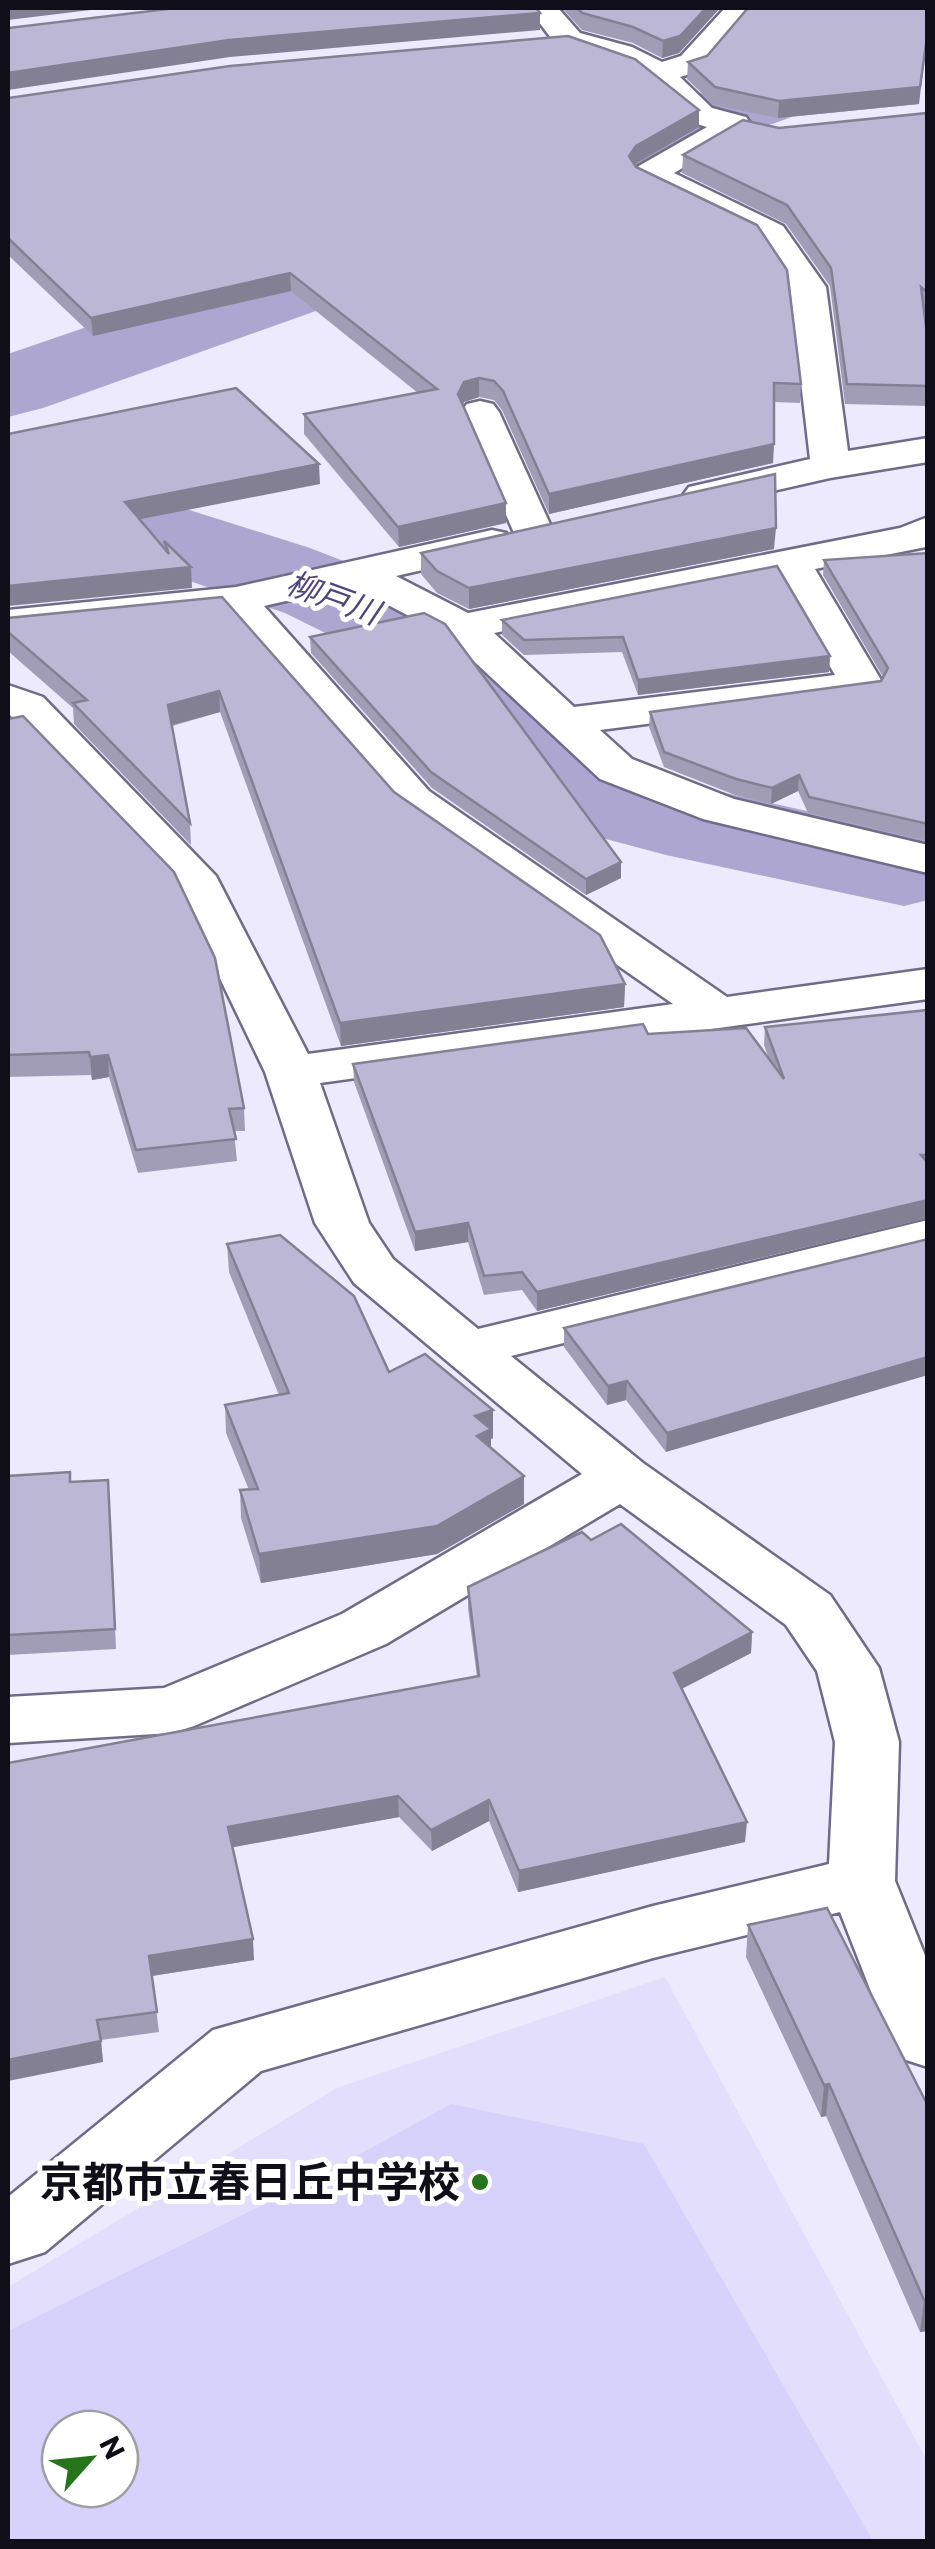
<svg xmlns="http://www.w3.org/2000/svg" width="935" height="2549" font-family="Commissioner,'Noto Sans JP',sans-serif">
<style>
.built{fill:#e2defc;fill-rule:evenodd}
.green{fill:#d7d2fc;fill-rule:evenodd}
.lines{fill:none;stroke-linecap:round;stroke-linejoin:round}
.river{fill:#ada6d1;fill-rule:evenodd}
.street-casing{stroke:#706c87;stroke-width:5}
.street{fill:#fff;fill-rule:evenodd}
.wall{fill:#a19db6}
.shaded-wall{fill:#838094}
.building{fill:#bbb7d4;stroke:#838094;stroke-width:2.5}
.poi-dot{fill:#26741b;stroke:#fff;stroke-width:4}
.labels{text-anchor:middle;stroke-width:10;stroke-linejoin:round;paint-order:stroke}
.far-water-label{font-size:32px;font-style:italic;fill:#4f447c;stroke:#fff}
.near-poi-label{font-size:42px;font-weight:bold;fill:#100e18;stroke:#fff;text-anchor:end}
</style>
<rect width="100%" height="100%" fill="#eceafc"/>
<path class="built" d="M665,1977L927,2461V2541H8V2287L337,2088ZM60,2429H120V2489H60Z"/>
<path class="green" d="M451,2104L644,2144L873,2541H8V2331L311,2181ZM60,2429H120V2489H60Z"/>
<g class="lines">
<g class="river">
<path d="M807,8H886C882,103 783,118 713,144C701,149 692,159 681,166C655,182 628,196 600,210L43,408L8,417V354L538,172L611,135L654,107L727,85L772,63L799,41Z"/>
<path d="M8,446L45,455L148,497L310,548L413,588L462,613L658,778L928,838V900L904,906L666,855L572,830L382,661L285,613L73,542L8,516Z"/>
</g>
<defs>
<g id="street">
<path d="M528,8H558L580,33L632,47L662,62L681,56L725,8H756L703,70L680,77L712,108L746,117L751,124L746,131L674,173L783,226L826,287L848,451L928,438V462L830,478L703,507L689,503L683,495L689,487L810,459L790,287L759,240L637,181L632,174L637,167L707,127L690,122L648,80L610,61L558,47Z"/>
<path d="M480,401L493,404L499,412L554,533L548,542L534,545L520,542L514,533L461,412L467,404Z"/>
<path d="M928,517L926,547L815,569L884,685L877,694L600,730L632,759L734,799L928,845V873L703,819L600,779L447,636L352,586L264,606L429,791L727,997L928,969V999L320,1083L369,1223L393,1259L478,1329L928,1220V1253L511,1356L643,1463L830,1595L879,1668L899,1742L895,1881L928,1963V2067L903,2059L893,2048L840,1912L653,1958L261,2071L45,2252L8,2264V2197L213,2030L653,1906L829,1864L835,1742L817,1671L786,1625L620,1504L386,1644L194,1726L172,1733L8,1743V1697L164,1688L342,1614L582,1474L354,1283L315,1223L265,1072L178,891L8,713V685L43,697L216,876L308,1054L673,1004L397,811L225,614L8,636V610L236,587L492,530L506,533L512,542L506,551L396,576L468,613L900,528ZM778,577L835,675L574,707L494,633Z"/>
</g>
</defs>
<use href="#street" class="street-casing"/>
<use href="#street" class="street"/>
</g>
<g class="wall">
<path d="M562,8H720L679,53L662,58L633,43L582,30Z"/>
<path d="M707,56L919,104L778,118L714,105L687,79L688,62Z"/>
<path d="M8,98L699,110V127L635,165L801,384L800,403L774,402L773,463L549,514L502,410L494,400L479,397L464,402L462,405L506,503V523L399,547L304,434V414L418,393L291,291L93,336L8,255Z"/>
<path d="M928,113V314L924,310L928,342V406L845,404L830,286L786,224L682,173L683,155L779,128Z"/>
<path d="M774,549L469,609L437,593L421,574V553Z"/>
<path d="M928,553V841L808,813L798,791L771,804L735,795L664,767L649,727L650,712L881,681L883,677L823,575L824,560Z"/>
<path d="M222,597L394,792L625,984L624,1007L341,1046L220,712L172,726L190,823L191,845L74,724L73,708L8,651V618Z"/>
<path d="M502,620L830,656L829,672L638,695L622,652L524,655L502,635Z"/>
<path d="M310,637L621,862V878L586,895L432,788L311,653Z"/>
<path d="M8,719L244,1108L245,1131H234L237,1161L138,1173L109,1077L92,1080L91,1075L8,1077Z"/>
<path d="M928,1010V1218L537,1311L522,1290L484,1295L468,1242L415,1251L354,1082L353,1064L648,1034L769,1059L764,1045L765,1027Z"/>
<path d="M928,1239L666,1452L626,1400L607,1405L564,1347V1328Z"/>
<path d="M227,1244L389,1372L493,1438L491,1439V1448L524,1476V1504L437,1554L261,1583L241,1518L240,1490H249L226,1433L225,1405L279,1395L229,1272Z"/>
<path d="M8,1476L71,1482L108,1480L116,1649L8,1655Z"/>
<path d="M591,1540L752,1632L751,1653L682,1689L745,1842L518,1892L489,1821L432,1851L399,1817L232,1847L254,1960L152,1976L159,2032L101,2040L103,2062L8,1763L477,1677L468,1608V1587Z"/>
<path d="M748,1925L927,2106L928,2331L920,2332L826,2116L821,2117L746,1957Z"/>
</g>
<g class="shaded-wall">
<path d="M8,8H107L8,20Z"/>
<path d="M706,8H720L679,53L662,58L663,41Z"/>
<path d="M540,13V30L230,57L8,90V73L229,40Z"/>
<path d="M928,30L919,104L778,118L779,101Z"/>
<path d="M699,110V127L635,164L628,174L629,156L636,146Z"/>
<path d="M290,273L291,291L93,336L91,318Z"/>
<path d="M479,378V397L464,402L458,414V394L464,382Z"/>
<path d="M774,444L773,463L549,514V494Z"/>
<path d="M319,464L320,484L126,522L125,502Z"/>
<path d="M506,503V523L399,547L398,527Z"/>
<path d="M776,528L774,549L469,609V588Z"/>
<path d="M191,567L192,588L8,606V586Z"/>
<path d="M830,656L829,672L638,695V680Z"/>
<path d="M219,691L220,712L169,726L168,705Z"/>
<path d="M799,775L798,791L771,804L772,788Z"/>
<path d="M621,862V878L586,895V879Z"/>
<path d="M625,984L624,1007L341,1046L340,1023Z"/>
<path d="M108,1055L109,1077L92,1080L90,1057Z"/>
<path d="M928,1200V1218L537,1311V1292Z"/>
<path d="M468,1223V1242L415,1251V1232Z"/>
<path d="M928,1357V1375L666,1452L667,1433Z"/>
<path d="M627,1381L626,1400L607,1405L608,1386Z"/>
<path d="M493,1410V1438L491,1439V1457L476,1464L475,1416Z"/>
<path d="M524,1476V1504L437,1554L261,1583L259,1554Z"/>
<path d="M752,1632L751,1653L673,1693L674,1673Z"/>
<path d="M398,1796L399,1817L229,1848L228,1827Z"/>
<path d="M489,1800V1821L432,1851L431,1830Z"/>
<path d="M747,1822L745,1842L518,1892L519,1871Z"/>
<path d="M253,1939L254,1960L151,1976L149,1956Z"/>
<path d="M101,2041L103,2062L8,2081V2060Z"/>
<path d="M829,2084L826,2116L821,2117L824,2085Z"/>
<path d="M928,2299V2331L920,2332L924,2300Z"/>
</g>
<g class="building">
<path d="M176,8H536L540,13L229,40L8,73V28Z"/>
<path d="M577,8H706L680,36L663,41L633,27L582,13Z"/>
<path d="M748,8H928V30L920,87L779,101L715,87L688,62L707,56Z"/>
<path d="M568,36L635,59L699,110L636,146L629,156L636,167L757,225L787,270L801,384L774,383V444L549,494L503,391L494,381L479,378L464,382L458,394L506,503L398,527L304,414L437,389L290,273L91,318L8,238V98L230,66Z"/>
<path d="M928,113V293L921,287L928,342V386L847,384L831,268L787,205L683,155L743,120L779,128Z"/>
<path d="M236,388L319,464L125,502L169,554L164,541L191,567L8,586V434Z"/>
<path d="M775,474L776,528L469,588L437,571L421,553Z"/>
<path d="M928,553V824L809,797L799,775L772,788L736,779L664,752L650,712L881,681L888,668L824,560Z"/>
<path d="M777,566L830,656L638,680L623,637L524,640L502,620Z"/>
<path d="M222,597L394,792L600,935L625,984L340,1023L219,691L168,705L190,823L73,703L87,700L8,632V618Z"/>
<path d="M424,613L445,624L621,862L586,879L431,772L310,637Z"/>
<path d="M23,716L174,872L215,958L244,1108L229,1109L236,1139L136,1150L108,1055L90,1057L89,1052L8,1055V719Z"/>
<path d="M928,1010V1155H921L928,1163V1200L537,1292L522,1272L484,1276L468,1223L415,1232L353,1064L643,1024L648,1034L746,1028L784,1079L765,1027Z"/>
<path d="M280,1235L354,1296L389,1372L425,1354L493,1410L475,1416L491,1429L477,1436L524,1476L437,1526L259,1554L240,1490L258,1489L225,1405L289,1393L227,1244Z"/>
<path d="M928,1239V1357L667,1433L627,1381L608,1386L564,1328Z"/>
<path d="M70,1472V1482L108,1480L115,1629L8,1635V1476Z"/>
<path d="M621,1524L752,1632L674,1673L747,1822L519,1871L489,1800L431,1830L398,1796L228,1827L253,1939L149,1956L157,2012L97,2020L101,2041L8,2060V1763L479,1676L468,1587L582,1532L591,1540Z"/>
<path d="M827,1908L928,2106V2299L924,2300L829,2084L824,2085L748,1925Z"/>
</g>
<circle class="poi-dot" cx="480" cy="2182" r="10"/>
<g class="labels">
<g class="far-water-label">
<text transform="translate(333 598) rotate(20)" y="11">柳戸川</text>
</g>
<g class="near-poi-label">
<text x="460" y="2197">京都市立春日丘中学校</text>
</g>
</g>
<rect width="935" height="2549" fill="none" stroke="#100e18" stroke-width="20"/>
<g transform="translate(90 2459) rotate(63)"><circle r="48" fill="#ffffff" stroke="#9f9fa3" stroke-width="2.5"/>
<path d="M0-8L18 38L0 25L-18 38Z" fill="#26741b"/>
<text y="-15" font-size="28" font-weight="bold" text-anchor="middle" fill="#100e18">N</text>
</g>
</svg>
